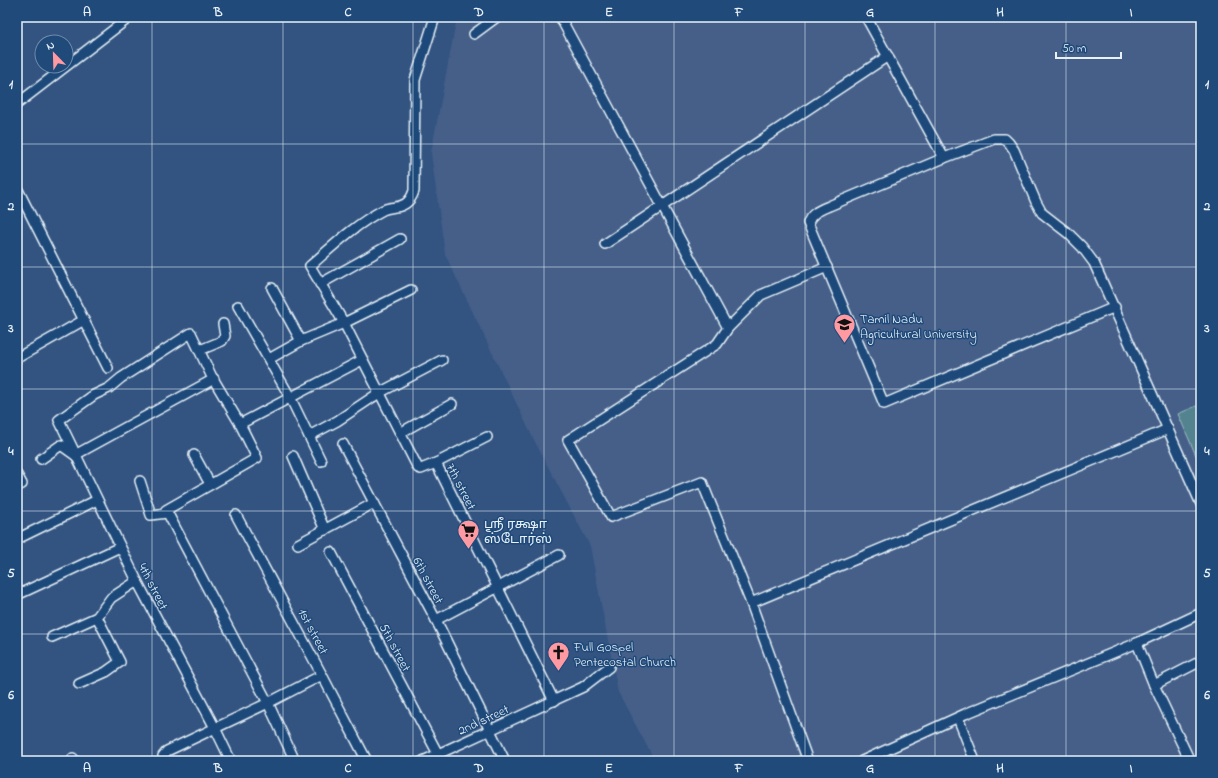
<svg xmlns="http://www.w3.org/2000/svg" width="1218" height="778" font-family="'Indie Flower','Noto Sans Tamil',sans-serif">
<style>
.built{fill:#455f89}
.green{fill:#52838e;stroke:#9dbac3}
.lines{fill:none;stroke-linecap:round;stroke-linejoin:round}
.minor-casing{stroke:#e8f1f8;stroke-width:12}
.minor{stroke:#1f4a7a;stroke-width:9}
.grid{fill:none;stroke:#e8f1f8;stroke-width:1;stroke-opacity:0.55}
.labels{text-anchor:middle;stroke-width:3;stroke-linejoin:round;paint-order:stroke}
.poi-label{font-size:13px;fill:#e8f1f8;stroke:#1f4a7a;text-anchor:start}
.street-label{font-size:13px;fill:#e8f1f8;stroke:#1f4a7a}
.neatline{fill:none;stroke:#e8f1f8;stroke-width:1.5}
.grid-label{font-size:13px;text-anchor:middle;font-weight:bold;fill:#e8f1f8}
</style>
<rect width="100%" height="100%" fill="#335481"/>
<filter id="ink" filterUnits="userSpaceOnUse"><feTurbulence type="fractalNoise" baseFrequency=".025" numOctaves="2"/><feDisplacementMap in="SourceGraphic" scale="8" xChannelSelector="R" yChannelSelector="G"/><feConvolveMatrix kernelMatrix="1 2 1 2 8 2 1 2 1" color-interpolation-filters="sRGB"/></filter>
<g filter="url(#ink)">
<path class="built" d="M457,17H1201V761H655L618,692L590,546L532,436L445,254L431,153Z"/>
<path class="green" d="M1201,404V467L1178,414Z"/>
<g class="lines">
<defs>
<g id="minor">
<path d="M435,17L415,80L414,191C411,200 406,206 395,207C391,208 387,208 383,210C356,224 333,246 310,266L344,323L418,468L421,469L436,463L554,701"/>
<path d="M560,17L728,328"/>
<path d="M866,17L944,158"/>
<path d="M474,34L497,17"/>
<path d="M17,104L130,17"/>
<path d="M17,188L108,368"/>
<path d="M605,244L888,56"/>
<path d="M320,284L400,239"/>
<path d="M272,288L301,341"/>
<path d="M238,306L290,397L321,461"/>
<path d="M1115,307L884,404L808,223C811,213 820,210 829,206L944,158L994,139H1005L1009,143L1014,150L1036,202L1042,213L1069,234L1082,247L1094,263L1201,504"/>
<path d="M200,350L222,341L225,336L223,324"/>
<path d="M17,358L84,320"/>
<path d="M269,359L301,341L344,323L411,290"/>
<path d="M400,433L452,404"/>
<path d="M309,436L337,421L379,393L442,360"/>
<path d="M343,444L436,620L505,761"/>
<path d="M194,455L210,484"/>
<path d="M293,456L325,530"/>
<path d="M41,459L61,445L75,455L214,379"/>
<path d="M436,463L487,437"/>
<path d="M17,475L22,484L17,486"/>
<path d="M140,481L151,515L167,513"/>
<path d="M236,515L322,675L367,761"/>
<path d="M17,539L97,500"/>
<path d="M298,544L374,503"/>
<path d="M331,552L438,754"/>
<path d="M17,595L120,547"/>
<path d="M751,603L702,482L611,517L568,440L717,344L728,328L761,295L827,267"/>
<path d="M436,620L559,555"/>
<path d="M52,637L97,617L111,598L137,581"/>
<path d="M1137,643L1154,685L1190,761"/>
<path d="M79,684L106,672L120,662L97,617"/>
<path d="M1154,685L1201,661"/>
<path d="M958,718L975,761"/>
<path d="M73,758L74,761"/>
<path d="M165,761L163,756L167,751L268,703L322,675"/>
<path d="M231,761L215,728L137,581L59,420L94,395L109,388L121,378L191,333L211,375L240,424"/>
<path d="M295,761L268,703L166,510L257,458L240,424L362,360"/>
<path d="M423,761L583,687L609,667"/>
<path d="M808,761L751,603L1168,429"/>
<path d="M862,761L965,714L1137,643L1201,613"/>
</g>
</defs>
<use href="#minor" class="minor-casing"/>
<use href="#minor" class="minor"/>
</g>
</g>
<path class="grid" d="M152,17V761M283,17V761M413,17V761M544,17V761M674,17V761M805,17V761M935,17V761M1066,17V761M17,144H1201M17,267H1201M17,389H1201M17,511H1201M17,634H1201"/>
<defs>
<symbol id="university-pin" viewBox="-11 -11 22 30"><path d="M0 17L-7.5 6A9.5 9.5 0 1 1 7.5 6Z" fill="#ff9aa2" stroke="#1f4a7a"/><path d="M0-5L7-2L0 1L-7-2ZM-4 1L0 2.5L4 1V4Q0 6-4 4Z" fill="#111"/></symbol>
<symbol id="supermarket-pin" viewBox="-11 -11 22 30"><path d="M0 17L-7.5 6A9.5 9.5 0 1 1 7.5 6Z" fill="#ff9aa2" stroke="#1f4a7a"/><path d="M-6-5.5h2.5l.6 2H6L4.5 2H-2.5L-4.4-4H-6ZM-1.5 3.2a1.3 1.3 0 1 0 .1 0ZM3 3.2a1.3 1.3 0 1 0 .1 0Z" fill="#111"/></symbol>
<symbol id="church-pin" viewBox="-11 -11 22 30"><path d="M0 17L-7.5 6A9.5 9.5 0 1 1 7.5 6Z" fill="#ff9aa2" stroke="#1f4a7a"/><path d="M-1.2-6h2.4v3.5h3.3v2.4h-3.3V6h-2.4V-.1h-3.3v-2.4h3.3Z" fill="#111"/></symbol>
</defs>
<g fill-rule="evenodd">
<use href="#university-pin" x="832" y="312" width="25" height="34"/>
<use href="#supermarket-pin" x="456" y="518" width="25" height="34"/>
<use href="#church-pin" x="546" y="640" width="25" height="34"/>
</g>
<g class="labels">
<g class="poi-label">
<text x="860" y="323">Tamil Nadu<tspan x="860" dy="15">Agricultural University</tspan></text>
<text x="484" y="528">ஶ்ரீ ரக்ஷா<tspan x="484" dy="15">ஸ்டோர்ஸ்</tspan></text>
<text x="574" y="651">Full Gospel<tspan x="574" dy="15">Pentecostal Church</tspan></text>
</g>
<g class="street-label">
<text transform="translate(462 486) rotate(63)" y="5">7th street</text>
<text transform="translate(429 580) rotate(62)" y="5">6th street</text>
<text transform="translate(154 586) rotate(63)" y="5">4th street</text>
<text transform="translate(314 631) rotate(62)" y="5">1st street</text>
<text transform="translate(396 647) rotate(62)" y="5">5th street</text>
<text transform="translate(483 719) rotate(-25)" y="5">2nd street</text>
</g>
</g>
<rect width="1218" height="778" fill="none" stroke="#1f4a7a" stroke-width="44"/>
<g transform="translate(54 54) rotate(337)"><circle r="19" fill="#1f4a7a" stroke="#6f8dac"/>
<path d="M0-3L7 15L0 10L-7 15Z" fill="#ff9aa2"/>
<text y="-6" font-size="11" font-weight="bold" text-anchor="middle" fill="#e8f1f8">N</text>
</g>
<path d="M1056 52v6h65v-6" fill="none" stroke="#e8f1f8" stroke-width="2"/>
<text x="1062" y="52" font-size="12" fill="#e8f1f8" stroke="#1f4a7a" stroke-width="3" paint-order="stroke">50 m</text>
<rect x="22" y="22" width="1174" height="734" class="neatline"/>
<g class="grid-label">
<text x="87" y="16">A</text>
<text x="218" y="16">B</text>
<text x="348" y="16">C</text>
<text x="479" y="16">D</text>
<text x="609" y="16">E</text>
<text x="739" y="16">F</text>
<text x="870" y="16">G</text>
<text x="1000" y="16">H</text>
<text x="1131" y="16">I</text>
<text x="11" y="88">1</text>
<text x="1207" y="88">1</text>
<text x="11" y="210">2</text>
<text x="1207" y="210">2</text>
<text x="11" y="332">3</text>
<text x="1207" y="332">3</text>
<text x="11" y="455">4</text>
<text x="1207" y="455">4</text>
<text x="11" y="577">5</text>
<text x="1207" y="577">5</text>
<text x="11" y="699">6</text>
<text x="1207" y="699">6</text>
<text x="87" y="772">A</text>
<text x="218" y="772">B</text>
<text x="348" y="772">C</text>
<text x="479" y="772">D</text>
<text x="609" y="772">E</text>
<text x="739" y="772">F</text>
<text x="870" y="772">G</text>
<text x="1000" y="772">H</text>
<text x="1131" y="772">I</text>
</g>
</svg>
